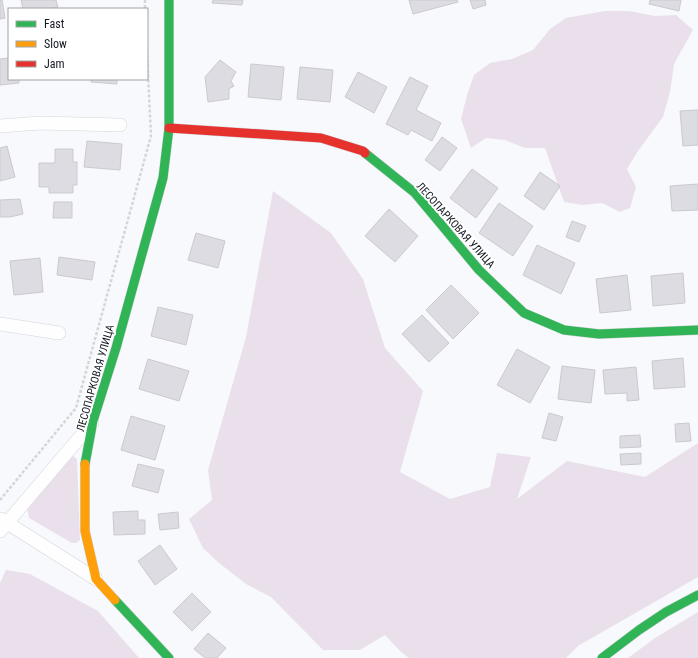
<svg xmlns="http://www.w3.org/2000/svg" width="698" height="658" font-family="'Roboto Condensed',sans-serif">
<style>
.green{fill:#e9e0ec}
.building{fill:#dddce3;stroke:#cac9d0}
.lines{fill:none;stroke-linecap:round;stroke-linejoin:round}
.street-casing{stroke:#d3d5dc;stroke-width:14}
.fast-casing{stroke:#d3d5dc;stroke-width:10}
.slow-casing{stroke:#d3d5dc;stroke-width:10}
.jam-casing{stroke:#d3d5dc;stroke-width:10}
.path{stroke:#d4d5d7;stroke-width:2.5;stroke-dasharray:3 2;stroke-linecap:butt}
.street{stroke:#fefeff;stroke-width:13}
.fast{stroke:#30b455;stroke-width:9}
.slow{stroke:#ff9f0a;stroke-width:9}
.jam{stroke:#e5322d;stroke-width:9}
.labels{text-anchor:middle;stroke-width:4;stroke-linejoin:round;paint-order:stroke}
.street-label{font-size:11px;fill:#141822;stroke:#fff}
</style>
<rect width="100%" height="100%" fill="#f8f9fc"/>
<g class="green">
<path d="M605,11H629L655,16L676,15L693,30L674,64L670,92L663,117L638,151L627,169L636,187L630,208L620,212L602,203L582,205L564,202L545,148H525L505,140L486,138L471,148L461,119L467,95L474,75L490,63L512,59L533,50L550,29L566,18Z"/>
<path d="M273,191L331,233L363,279L385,348L423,391L400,472L450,499L490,487L497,453L531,457L517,499L567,461L645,477L698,443V577L578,646L566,658H409L400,651L385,635L360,650H323L271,597L246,584L219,563L203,548L189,519L212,500L208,470L246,337Z"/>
<path d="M73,456L77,459L80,540L76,543H72L29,518L27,508L69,457Z"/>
<path d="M6,570L30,574L98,611L139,658H0V583Z"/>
<path d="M698,612V658H628L655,638Z"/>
</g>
<g class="building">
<path d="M0,0H2L5,18L0,19Z"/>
<path d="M21,0H56L58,7L49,9H23Z"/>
<path d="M213,0H243L242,5L212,3Z"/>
<path d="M409,0H457L458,2L413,14Z"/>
<path d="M470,0H485L486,5L473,9Z"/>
<path d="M650,0H681L679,11L649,4Z"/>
<path d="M9,58V79H19V83L0,85V59Z"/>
<path d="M220,60L236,72L231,81L234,86L229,89V99L208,102L205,77Z"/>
<path d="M251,64L284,67L281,100L248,97Z"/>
<path d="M300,67L333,70L330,102L297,99Z"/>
<path d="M358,72L387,87L374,113L345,97Z"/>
<path d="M410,77L428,86L416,110L441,123L432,141L411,130L408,135L386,124Z"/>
<path d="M91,79H117V84L91,82Z"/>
<path d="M698,110V145L683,146L680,111Z"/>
<path d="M442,137L457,148L440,171L425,160Z"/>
<path d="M87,141L122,144L120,170L84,167Z"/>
<path d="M7,146L15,177L0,181V148Z"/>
<path d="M55,149H73V162H77V185H73V193H49V187H39V163H55Z"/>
<path d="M472,169L498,188L476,218L450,198Z"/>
<path d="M540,172L560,186L544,210L524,196Z"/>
<path d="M698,184V210L672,211L670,186Z"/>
<path d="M20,199L23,214L10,217H0V200Z"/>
<path d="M54,202H72V218H53Z"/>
<path d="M499,203L533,226L513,256L479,233Z"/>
<path d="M389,209L418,236L395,262L365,236Z"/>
<path d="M572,221L586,226L579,242L566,237Z"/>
<path d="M196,233L225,241L218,268L188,260Z"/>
<path d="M537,245L575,263L561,294L523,275Z"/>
<path d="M59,257L95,262L92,280L57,275Z"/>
<path d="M40,258L43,292L14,295L10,261Z"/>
<path d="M683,273L685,303L653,306L651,276Z"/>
<path d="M627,275L631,310L600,313L596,279Z"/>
<path d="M451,285L479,313L453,339L426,310Z"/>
<path d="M158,307L193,315L186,345L151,336Z"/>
<path d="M422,315L449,343L429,362L402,334Z"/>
<path d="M517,349L550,367L530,403L497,385Z"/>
<path d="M683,358L685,387L654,389L652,361Z"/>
<path d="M148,359L189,371L179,401L139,389Z"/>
<path d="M562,366L595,370L591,403L558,399Z"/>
<path d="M636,367L639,400L627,401V393L605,394L603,370Z"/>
<path d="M549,413L563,417L556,441L542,438Z"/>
<path d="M131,416L165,426L155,460L121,450Z"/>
<path d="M689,423L691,441L676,442L675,424Z"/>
<path d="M640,435L641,447L620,448V436Z"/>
<path d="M641,453V464L621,465L620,454Z"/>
<path d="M138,464L164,470L158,493L132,486Z"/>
<path d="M138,511V520H145V534L114,535L113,512Z"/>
<path d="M178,512L179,528L160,530L158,514Z"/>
<path d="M160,545L177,569L155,585L138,561Z"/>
<path d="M192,593L211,612L192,631L173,612Z"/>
<path d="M208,633L226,648L217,658H205L194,649Z"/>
</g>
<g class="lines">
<defs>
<g id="street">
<path d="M0,126L40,123L120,125"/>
<path d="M0,324L59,333"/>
<path d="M1,519L96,579"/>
<path d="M0,531L92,423"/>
</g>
<g id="fast">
<path d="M365,153L415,193L479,270L524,313L564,330L599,334L698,330"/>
<path d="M85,464L93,421L116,348L163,178L169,128V0"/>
<path d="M115,600L169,658"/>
<path d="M602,658L639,630L666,612L698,595"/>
</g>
<path id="slow" d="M85,464V531L96,579L115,600"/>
<path id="jam" d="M169,128L321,138L363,151L365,153"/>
</defs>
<use href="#street" class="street-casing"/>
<use href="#fast" class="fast-casing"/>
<use href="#slow" class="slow-casing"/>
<use href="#jam" class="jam-casing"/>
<g class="path">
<path d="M145,0V9"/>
<path d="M0,500L76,408L151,136L147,53"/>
</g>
<use href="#street" class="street"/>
<use href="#fast" class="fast"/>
<use href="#slow" class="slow"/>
<use href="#jam" class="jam"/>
</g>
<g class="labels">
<g class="street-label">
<text transform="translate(456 225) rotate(48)" y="4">ЛЕСОПАРКОВАЯ УЛИЦА</text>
<text transform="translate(95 378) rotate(-74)" y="4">ЛЕСОПАРКОВАЯ УЛИЦА</text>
</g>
</g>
<rect x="8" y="8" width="140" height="72" fill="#ffffff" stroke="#a1a3a7"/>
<rect x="16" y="21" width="20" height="6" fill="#30b455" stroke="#a1a3a7"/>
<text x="44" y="28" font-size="12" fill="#141822">Fast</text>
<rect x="16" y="41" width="20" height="6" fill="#ff9f0a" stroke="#a1a3a7"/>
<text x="44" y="48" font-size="12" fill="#141822">Slow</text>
<rect x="16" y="61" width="20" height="6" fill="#e5322d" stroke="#a1a3a7"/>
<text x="44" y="68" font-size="12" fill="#141822">Jam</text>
</svg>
